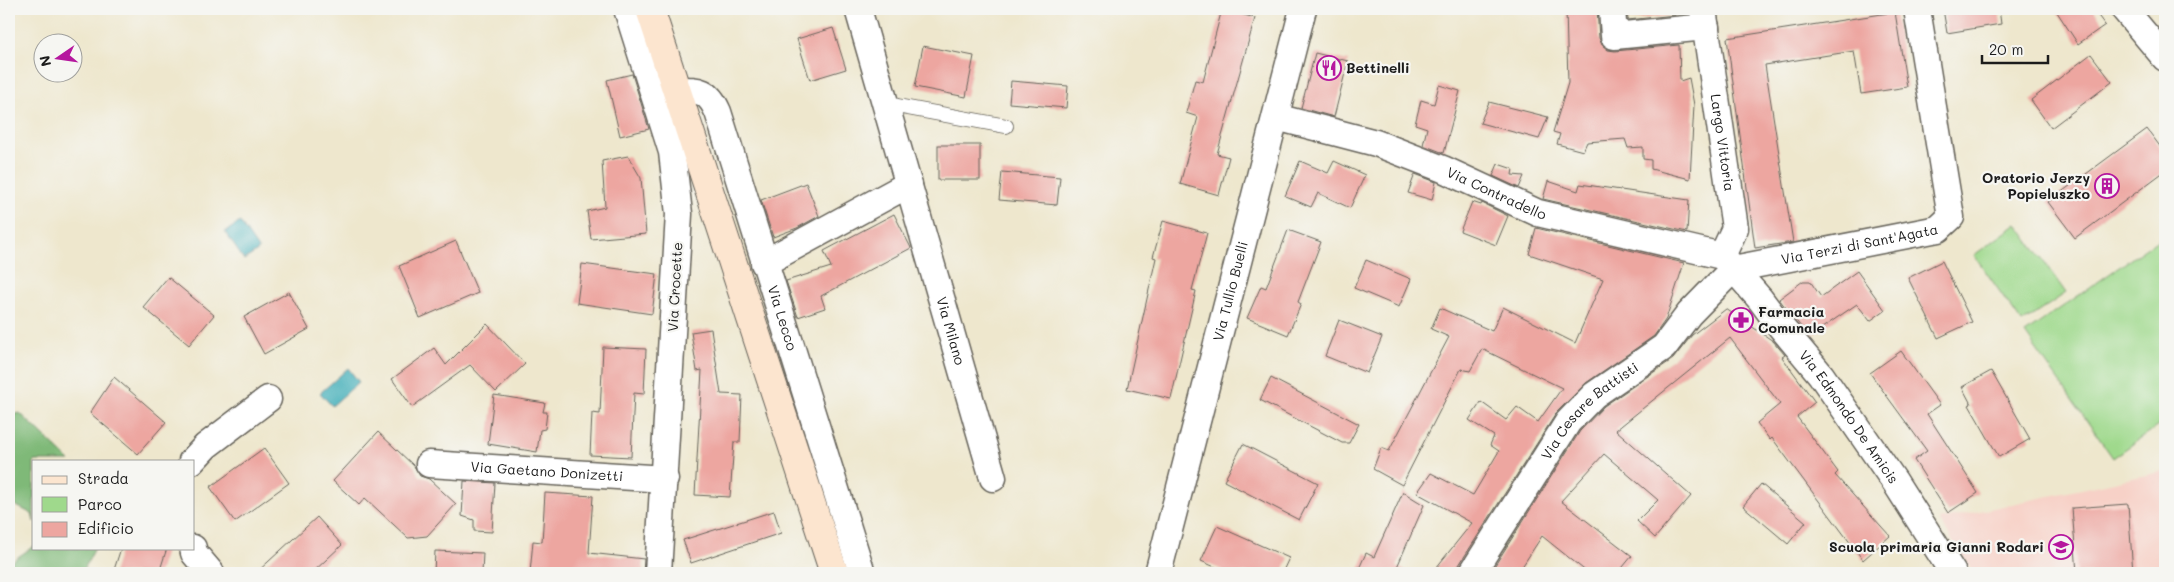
<svg xmlns="http://www.w3.org/2000/svg" width="2174" height="582" font-family="Mali,sans-serif">
<style>
.built{fill:#f7d1c7}
.green{fill:#9fd98c;stroke:#5e7a54}
.forest{fill:#7fb978;stroke:#4e6a4a}
.water{fill:#3bacb7;stroke:#2c646a}
.building{fill:#eda6a0}
.lines{fill:none;stroke-linecap:round;stroke-linejoin:round}
.service-casing{stroke:#66635a;stroke-width:16}
.minor-casing{stroke:#66635a;stroke-width:29}
.secondary-casing{stroke:#66635a;stroke-width:30}
.service{stroke:#fff;stroke-width:14}
.minor{stroke:#fff;stroke-width:26}
.secondary{stroke:#fce5cf;stroke-width:28}
.labels{text-anchor:middle;stroke-width:4.5;stroke-linejoin:round;paint-order:stroke}
.poi-label{font-size:14px;font-weight:bold;fill:#1c1c1c;stroke:#f6f6f2;text-anchor:start}
.street-label{font-size:14px;fill:#1c1c1c;stroke:#f6f6f2}
</style>
<rect width="100%" height="100%" fill="#f6f6f2"/>
<filter id="ink" filterUnits="userSpaceOnUse"><feTurbulence type="fractalNoise" baseFrequency=".02" numOctaves="2"/><feDisplacementMap in="SourceGraphic" scale="10" xChannelSelector="R" yChannelSelector="G"/><feConvolveMatrix kernelMatrix="1 2 1 2 8 2 1 2 1" color-interpolation-filters="sRGB"/></filter>
<filter id="wash" filterUnits="userSpaceOnUse"><feTurbulence type="fractalNoise" baseFrequency=".0096" numOctaves="4" result="noise"/><feDisplacementMap in="SourceGraphic" scale="20" xChannelSelector="R" yChannelSelector="G"/><feGaussianBlur stdDeviation="1.12" result="paint"/><feColorMatrix in="noise" values="0 0 0 0 0 0 0 0 0 0 0 0 0 0 0 0 0 1.4 0 .05"/><feComposite in="paint" operator="in"/></filter>
<g filter="url(#wash)">
<rect width="100%" height="100%" fill="#eee7cd"/>
<path class="built" d="M2165,471V573H1974L1939,520Z"/>
<g class="green">
<path d="M2017,224L2066,293L2022,323L1974,255Z"/>
<path d="M2165,235V421L2113,458L2025,333Z"/>
</g>
<g class="forest">
<path d="M20,413L70,461H34V522L32,514L9,502V415Z"/>
<path d="M34,546V548H95L82,573H9V563Z"/>
</g>
<g class="water">
<path d="M240,222L259,250L244,260L225,232Z"/>
<path d="M348,368L359,382L332,406L320,393Z"/>
</g>
<g id="blocks">
<g class="building">
<path d="M1222,9L1255,18L1217,154L1229,157L1219,195L1180,184L1198,117L1186,113L1195,80L1203,82Z"/>
<path d="M1566,9H1597L1599,38L1602,45L1608,50L1615,51L1679,45L1680,81L1689,78L1694,105L1690,179L1651,169V160L1643,159V147L1628,148L1625,139L1587,142L1583,151L1557,144L1560,134L1553,132L1568,83Z"/>
<path d="M1627,9H1674L1675,15L1628,20Z"/>
<path d="M1943,9H1999L2001,24L1947,33Z"/>
<path d="M2055,9H2093L2105,25L2078,44Z"/>
<path d="M1895,12L1907,87L1861,94L1854,51L1765,65L1793,242L1755,248L1727,38Z"/>
<path d="M833,28L846,69L810,80L797,39Z"/>
<path d="M923,46L974,56L966,97L915,87Z"/>
<path d="M1315,53L1348,61L1334,117L1301,108Z"/>
<path d="M2091,54L2112,82L2051,128L2031,100Z"/>
<path d="M632,74L649,129L620,136L607,80Z"/>
<path d="M1011,81L1068,86L1066,108L1009,103Z"/>
<path d="M1439,85L1460,91L1444,153L1423,145L1427,128L1415,124L1421,100L1434,104Z"/>
<path d="M1489,102L1548,117L1539,139L1480,123Z"/>
<path d="M2147,129L2165,153V171L2075,238L2048,202Z"/>
<rect x="938" y="145" width="42" height="35"/>
<path d="M628,156L641,178L646,234L591,239L587,211L605,207L602,161Z"/>
<path d="M1300,161L1328,173L1334,161L1365,175L1350,208L1318,193L1311,207L1285,196Z"/>
<path d="M1498,164L1513,169L1512,175L1524,176L1519,188L1493,176Z"/>
<path d="M1002,172L1060,177L1057,205L999,200Z"/>
<path d="M1415,174L1436,182L1432,200L1408,193Z"/>
<path d="M1548,181L1578,191L1580,184L1689,200L1687,232L1543,199Z"/>
<path d="M806,183L819,216L797,228L773,237L761,200Z"/>
<path d="M1472,202L1481,205L1482,203L1508,216L1496,245L1460,231Z"/>
<path d="M894,214L911,248L821,296L825,308L798,317L786,281L831,267L824,251Z"/>
<path d="M1163,221L1207,233L1192,290L1196,291L1171,399L1127,389L1156,258L1153,257Z"/>
<path d="M1536,228L1684,263L1666,319L1654,336L1586,383L1557,412L1459,565L1457,573H1432L1472,523L1417,493L1431,473L1473,495L1499,451L1490,445L1494,436L1469,420L1481,402L1506,420L1517,407L1538,422L1562,388L1482,349L1470,371L1461,369L1402,485L1373,469L1381,448L1389,451L1449,337L1431,329L1440,308L1492,331L1503,307L1575,343L1603,279L1529,254Z"/>
<path d="M1288,230L1321,242L1298,302L1301,304L1288,335L1247,318L1261,286L1266,288Z"/>
<path d="M456,241L478,293L420,318L399,266Z"/>
<path d="M1366,260L1411,279L1399,307L1354,288Z"/>
<path d="M1942,261L1972,322L1938,338L1908,278Z"/>
<path d="M582,264L657,274L652,314L577,303Z"/>
<path d="M1857,271L1885,310L1870,321L1857,304L1809,337L1779,299L1803,281H1810L1821,297Z"/>
<path d="M168,277L214,315L189,345L143,307Z"/>
<path d="M289,292L309,329L264,354L244,317Z"/>
<path d="M1726,309L1773,341L1785,355L1782,357L1815,402L1797,417L1838,472L1835,475L1890,536L1863,560L1772,438L1770,440L1757,423L1780,404L1730,338L1616,430L1691,496L1655,538L1637,521L1658,500L1604,454L1561,501L1632,556L1618,573H1588L1542,536L1518,573H1490L1580,431L1604,406L1673,359L1692,335Z"/>
<path d="M1339,320L1382,337L1367,373L1325,356Z"/>
<path d="M487,324L525,364L496,392L470,365L412,407L392,379L434,348L446,365Z"/>
<path d="M711,329L721,394L742,395L740,442H734L730,497L695,495L702,370L697,371L691,332Z"/>
<path d="M603,347L646,349L644,394L634,393L631,457L590,455L592,413L600,414Z"/>
<path d="M1901,351L1940,405L1927,414L1978,493L1948,513L1914,460L1927,451L1870,373Z"/>
<path d="M1991,371L2030,439L1999,457L1969,405L1971,404L1962,387Z"/>
<path d="M114,377L166,422L138,454L90,413Z"/>
<path d="M1271,378L1359,424L1349,443H1342L1260,400Z"/>
<path d="M494,395L545,403L543,412H547L545,429L540,430L537,452L488,444Z"/>
<path d="M378,432L414,466L420,476L429,479L456,504L427,536L408,538L365,498L359,505L333,481Z"/>
<path d="M1243,444L1318,483L1299,520L1224,481Z"/>
<path d="M264,448L289,483L235,522L210,487Z"/>
<path d="M464,481L495,483L492,532L474,531V520L462,516Z"/>
<path d="M1761,484L1806,522L1788,544L1743,506Z"/>
<path d="M1403,492L1424,505L1397,567L1412,573H1357L1366,553L1374,557Z"/>
<path d="M545,493L593,496L589,553L644,559L643,573H530L533,541L542,542Z"/>
<path d="M2128,504L2133,573H2077L2072,508Z"/>
<path d="M774,511L781,533L691,563L683,540Z"/>
<path d="M317,517L342,545L312,573H256Z"/>
<path d="M1217,526L1289,558L1282,573H1229L1201,561Z"/>
<path d="M121,548H167L159,573H113Z"/>
<path d="M435,551L483,553L482,573H434Z"/>
</g>
</g>
</g>
<g filter="url(#ink)">
<use href="#blocks" fill-opacity="0" stroke="#66635a" stroke-width="1"/>
<g class="lines">
<defs>
<path id="service" d="M886,104L1006,126"/>
<g id="minor">
<path d="M627,9L672,152L679,214L658,573"/>
<path id="s1" d="M858,9L993,478"/>
<path d="M1612,9L1614,36L1706,27"/>
<path id="s2" d="M1703,9L1735,228L1722,256"/>
<path d="M2124,9L2165,58"/>
<path id="s3" d="M676,90C699,90 708,89 718,112L862,573"/>
<path id="s4" d="M1276,117L1376,143L1443,169L1538,213L1722,256"/>
<path id="s5" d="M1725,259L1760,299L1781,327L1821,375L1895,482L1953,573"/>
<path d="M764,263L909,184"/>
<path id="s6" d="M1733,269L1938,229L1951,217L1917,9"/>
<path d="M192,461L206,446L268,399"/>
<path id="s7" d="M429,464L665,479"/>
<path d="M193,548L194,553L211,573"/>
<path id="s8" d="M1158,573L1303,9"/>
<path id="s9" d="M1472,573L1568,422L1594,395L1664,347L1689,314L1733,269"/>
</g>
<path id="secondary" d="M650,9L834,573"/>
</defs>
<use href="#service" class="service-casing"/>
<use href="#minor" class="minor-casing"/>
<use href="#secondary" class="secondary-casing"/>
<use href="#service" class="service"/>
<use href="#minor" class="minor"/>
<use href="#secondary" class="secondary"/>
</g>
</g>
<defs>
<symbol id="restaurant-ring" viewBox="-11 -11 22 22"><circle r="9.5" fill="#f6f6f2" stroke="#b5179e" stroke-width="1.5"/><path d="M-5-6h1v4h1v-4h1v4h1v-4h1v5L-1.5 .5V6h-2V.5L-5-1ZM5-6V6H3V1.5H1.5Q1.5-4 5-6Z" fill="#b5179e"/></symbol>
<symbol id="building-ring" viewBox="-11 -11 22 22"><circle r="9.5" fill="#f6f6f2" stroke="#b5179e" stroke-width="1.5"/><path d="M-4-6H4V6H1V3H-1V6H-4ZM-2.5-4.3h1.7v1.8h-1.7ZM.8-4.3h1.7v1.8H.8ZM-2.5-1h1.7V.8h-1.7ZM.8-1h1.7V.8H.8Z" fill="#b5179e"/></symbol>
<symbol id="pharmacy-ring" viewBox="-11 -11 22 22"><circle r="9.5" fill="#f6f6f2" stroke="#b5179e" stroke-width="1.5"/><path d="M-2-6h4v4h4v4h-4v4h-4v-4h-4v-4h4Z" fill="#b5179e"/></symbol>
<symbol id="school-ring" viewBox="-11 -11 22 22"><circle r="9.5" fill="#f6f6f2" stroke="#b5179e" stroke-width="1.5"/><path d="M0-5L7-2L0 1L-7-2ZM-4 1L0 2.5L4 1V4Q0 6-4 4Z" fill="#b5179e"/></symbol>
</defs>
<g fill-rule="evenodd">
<use href="#restaurant-ring" x="1315" y="54" width="28" height="28"/>
<use href="#building-ring" x="2093" y="172" width="28" height="28"/>
<use href="#pharmacy-ring" x="1727" y="306" width="28" height="28"/>
<use href="#school-ring" x="2047" y="533" width="28" height="28"/>
</g>
<g class="labels">
<g class="poi-label">
<text x="1346" y="73">Bettinelli</text>
<text x="2090" y="183" text-anchor="end">Oratorio Jerzy<tspan x="2090" dy="16">Popieluszko</tspan></text>
<text x="1758" y="317">Farmacia<tspan x="1758" dy="16">Comunale</tspan></text>
<text x="2044" y="552" text-anchor="end">Scuola primaria Gianni Rodari</text>
</g>
<g class="street-label">
<text dy="5" stroke="none"><textPath href="#s2" startOffset="135">Largo Vittoria</textPath></text>
<text dy="5" stroke="none"><textPath href="#s4" startOffset="234">Via Contradello</textPath></text>
<text dy="5" stroke="none"><textPath href="#s6" startOffset="129">Via Terzi di Sant'Agata</textPath></text>
<text transform="translate(675 287) rotate(-87)" y="5">Via Crocette</text>
<text dy="5" stroke="none"><textPath href="#s8" startOffset="291">Via Tullio Buelli</textPath></text>
<text dy="5" stroke="none"><textPath href="#s3" startOffset="268">Via Lecco</textPath></text>
<text dy="5" stroke="none"><textPath href="#s1" startOffset="335">Via Milano</textPath></text>
<text dy="5" stroke="none"><textPath href="#s9" startOffset="202">Via Cesare Battisti</textPath></text>
<text dy="5" stroke="none"><textPath href="#s5" startOffset="201">Via Edmondo De Amicis</textPath></text>
<text dy="5" stroke="none"><textPath href="#s7" startOffset="118">Via Gaetano Donizetti</textPath></text>
</g>
</g>
<rect width="2174" height="582" fill="none" stroke="#f6f6f2" stroke-width="30"/>
<rect x="32" y="460" width="162" height="90" fill="#f6f6f2" stroke="#9f9f9c"/>
<rect x="42" y="476" width="25" height="8" fill="#fce5cf" stroke="#9f9f9c"/>
<text x="78" y="484" font-size="15" fill="#1c1c1c">Strada</text>
<rect x="42" y="497" width="25" height="15" fill="#9fd98c" stroke="#9f9f9c"/>
<text x="78" y="510" font-size="15" fill="#1c1c1c">Parco</text>
<rect x="42" y="522" width="25" height="15" fill="#eda6a0" stroke="#9f9f9c"/>
<text x="78" y="534" font-size="15" fill="#1c1c1c">Edificio</text>
<g transform="translate(58 58) rotate(257)"><circle r="24" fill="#f6f6f2" stroke="#9f9f9c"/>
<path d="M0-4L9 19L0 12L-9 19Z" fill="#b5179e"/>
<text y="-8" font-size="14" font-weight="bold" text-anchor="middle" fill="#1c1c1c">N</text>
</g>
<path d="M1982 55v8h66v-8" fill="none" stroke="#1c1c1c" stroke-width="2.5"/>
<text x="1989" y="55" font-size="15" fill="#1c1c1c" stroke="#f6f6f2" stroke-width="4" paint-order="stroke">20 m</text>
</svg>
